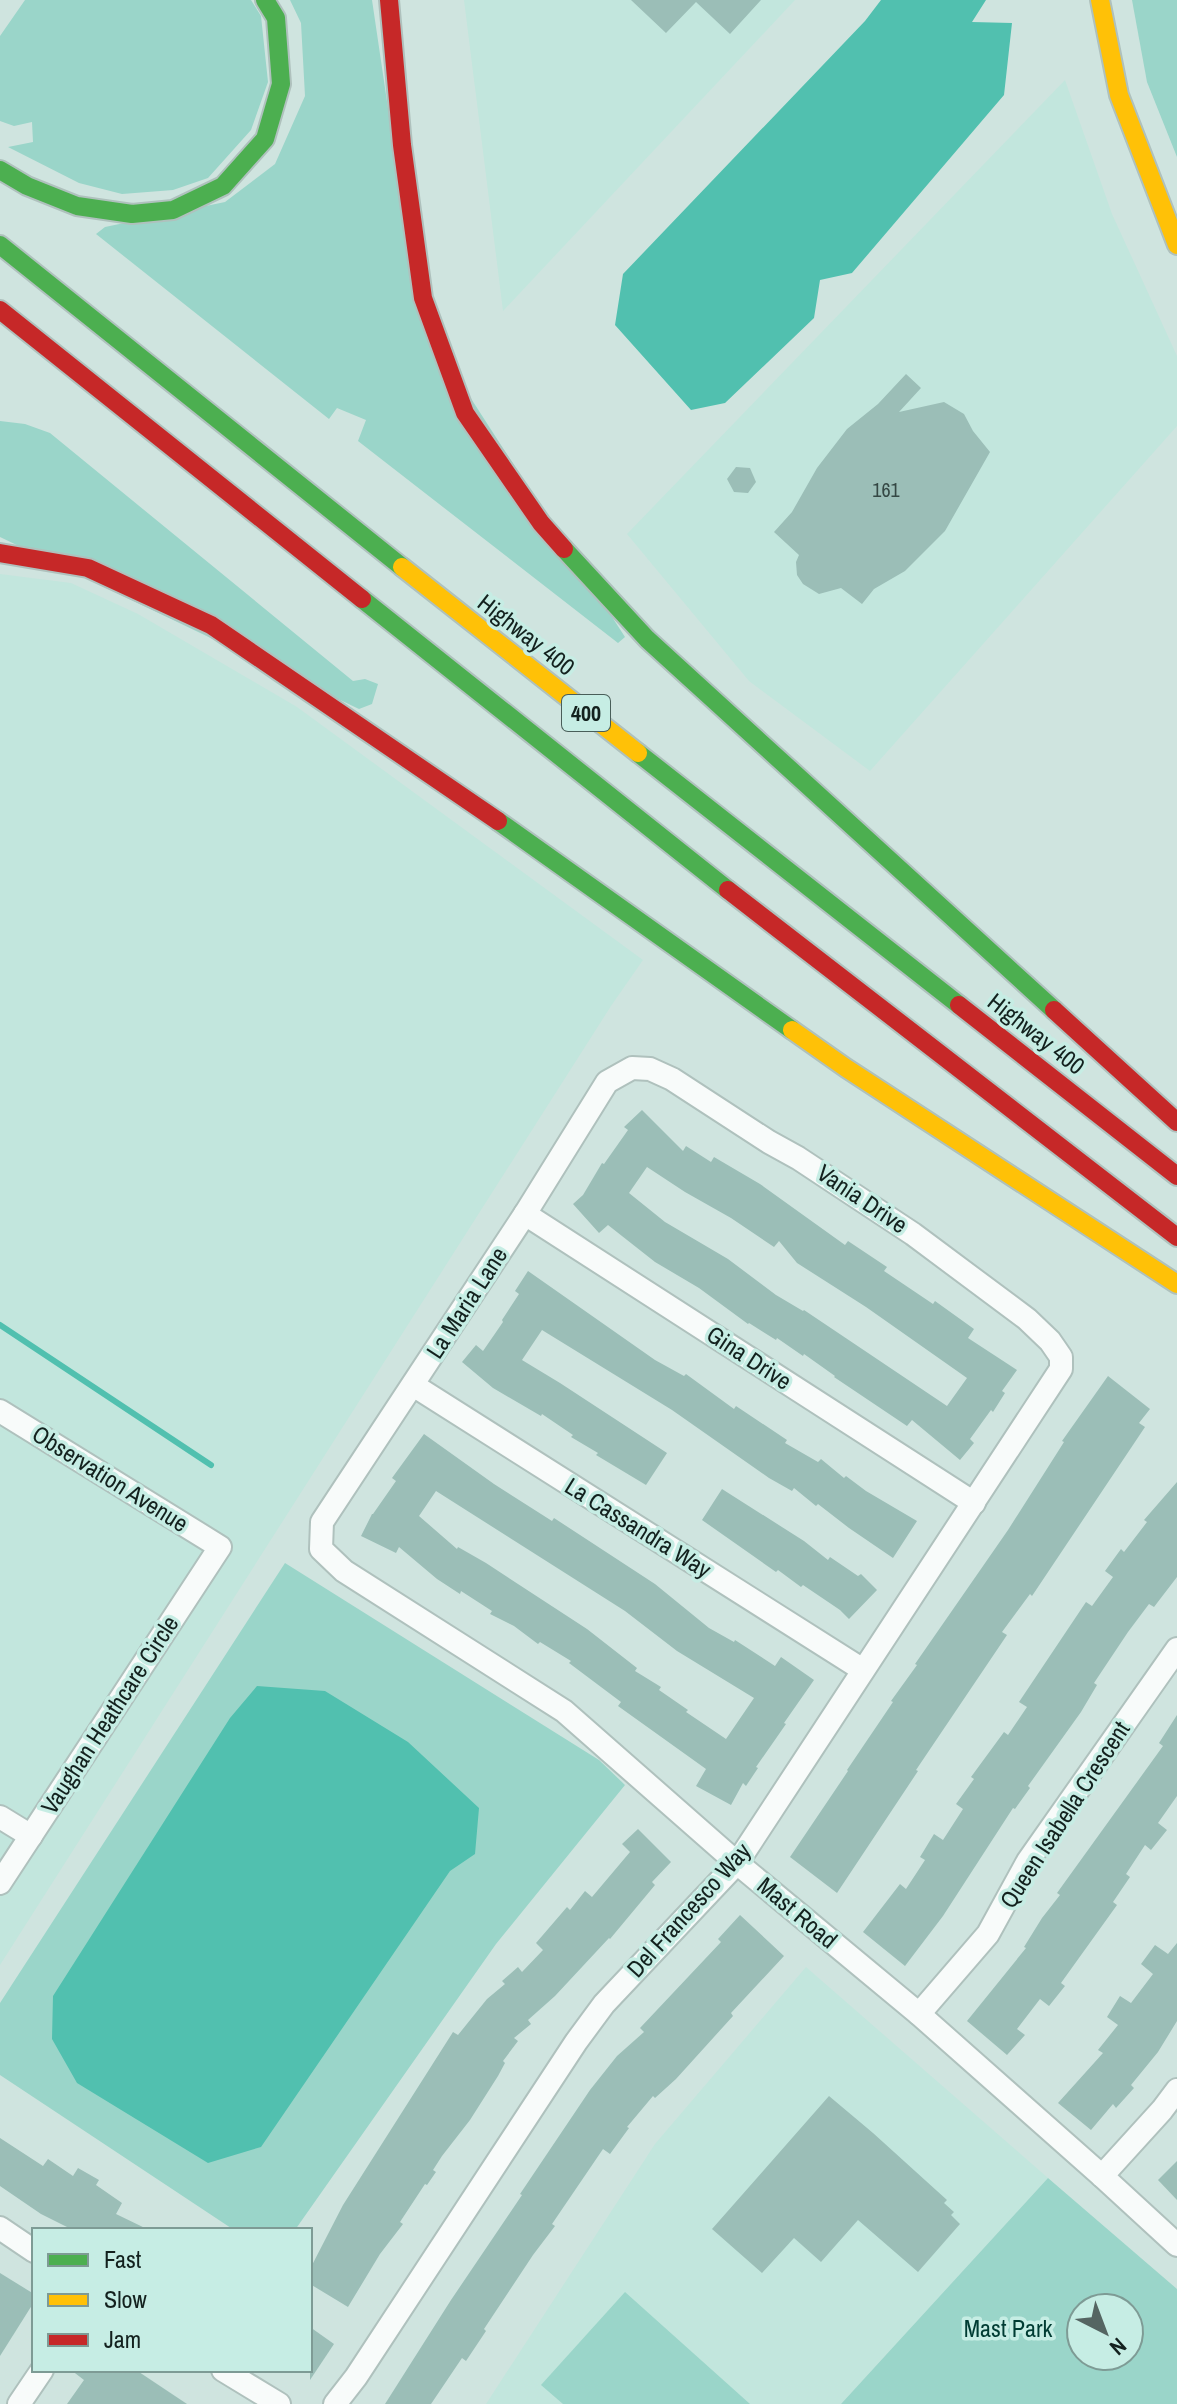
<svg xmlns="http://www.w3.org/2000/svg" width="1177" height="2404" font-family="'Archivo Narrow',sans-serif">
<style>
.built{fill:#c2e6dd}
.green{fill:#9ad5c9;fill-rule:evenodd}
.water{fill:#51c0af}
.lines{fill:none;stroke-linecap:round;stroke-linejoin:round}
.stream{stroke:#51c0af;stroke-width:6}
.building{fill:#9bbeb7;fill-rule:evenodd}
.street-casing{stroke:#afc1bd;stroke-width:26}
.fast-casing{stroke:#afc1bd;stroke-width:22}
.slow-casing{stroke:#afc1bd;stroke-width:22}
.jam-casing{stroke:#afc1bd;stroke-width:22}
.street{stroke:#f8fbfa;stroke-width:22}
.fast{stroke:#4caf50;stroke-width:18}
.slow{stroke:#ffc107;stroke-width:18}
.jam{stroke:#c62828;stroke-width:18}
.labels{text-anchor:middle;stroke-width:7;stroke-linejoin:round;paint-order:stroke}
.number-label{font-size:20px;fill:#354844}
.shield{fill:#c6ede4;stroke:#495e59;stroke-width:2}
.shield-label{font-size:22px;font-weight:bold;fill:#13211e}
.street-label{font-size:24px;fill:#13211e;stroke:#c6ede4}
.park-label{font-size:24px;fill:#003c33;stroke:#c6ede4}
</style>
<rect width="100%" height="100%" fill="#cfe4df"/>
<g class="built">
<path d="M464,0H795L503,311Z"/>
<path d="M1065,80L1112,214L1177,356V426L870,771L749,681L627,534Z"/>
<path d="M0,574L71,583L138,614L297,707L643,960L611,1006L0,1965Z"/>
<path d="M806,1967L1048,2178L841,2404H486L655,2144Z"/>
</g>
<g class="green">
<path d="M25,0H251L261,16L268,82L251,130L208,178L173,190L122,194L79,183L8,147L33,142L32,122L14,126L0,121V36Z"/>
<path d="M290,0H372L419,318L625,637L618,643L358,441L366,420L337,408L329,419L96,234L105,227L225,202L275,164L305,96L301,23Z"/>
<path d="M1132,0H1177V157L1147,82Z"/>
<path d="M0,421L25,424L50,433L353,681L365,679L378,684L372,704L359,709L0,537Z"/>
<path d="M285,1563L599,1760L625,1785L496,1944L295,2230H234L0,2075V2003Z"/>
<path d="M1048,2178L1177,2289V2404H841ZM1081,2308H1129V2356H1081Z"/>
<path d="M625,2292L750,2404H563L541,2385Z"/>
</g>
<g class="water">
<path d="M881,0H986L972,22L1012,23L1004,95L852,273L820,280L814,318L725,403L691,410L615,325L623,274L865,21Z"/>
<path d="M257,1686L325,1691L408,1742L479,1808L475,1854L450,1871L261,2147L208,2163L77,2083L52,2039L53,1996L230,1718Z"/>
</g>
<g class="lines">
<path class="stream" d="M0,1325L211,1465"/>
</g>
<g class="building">
<path d="M631,0H761L730,34L696,2L666,33Z"/>
<path d="M906,374L921,388L899,412L944,402L964,414L973,431L990,452L945,531L905,571L874,589L862,604L841,588L819,594L803,584L797,575L796,562L799,555L774,532L792,512L817,468L847,429L878,404Z"/>
<path d="M736,467L750,468L756,482L748,493L734,492L727,479Z"/>
<path d="M642,1110L683,1151L686,1146L711,1162L714,1157L760,1184L845,1245L848,1241L887,1267L884,1271L933,1304L935,1301L974,1329L968,1338L1017,1370L1002,1391L1005,1393L993,1412L991,1410L970,1439L974,1443L960,1460L912,1420L907,1426L834,1377L835,1376L804,1354L803,1356L777,1338L776,1340L749,1323L748,1324L699,1288L655,1262L608,1225L599,1233L573,1204L583,1195L602,1163L604,1164L628,1130L624,1127ZM647,1167L685,1192L731,1218L774,1247L779,1241L797,1263L866,1307L967,1378L947,1406L804,1310L803,1311L776,1295L728,1259L665,1222L629,1193Z"/>
<path d="M528,1271L655,1360L684,1376L686,1374L734,1409L736,1406L787,1440L785,1443L818,1462L821,1459L844,1478L846,1476L866,1491L917,1521L893,1558L849,1528L818,1504L816,1506L794,1488L792,1491L769,1478L672,1410L542,1330L522,1360L560,1383L667,1453L646,1485L596,1455L598,1453L571,1437L573,1435L542,1414L541,1416L493,1388L462,1362L476,1345L483,1351L503,1322L502,1320L519,1294L515,1291Z"/>
<path d="M1108,1376L1150,1409L1139,1423L1145,1427L1032,1596L1030,1594L1002,1632L1007,1635L916,1770L918,1771L837,1893L790,1857L848,1771L847,1770L893,1702L891,1701L917,1665L915,1664L1008,1530L1064,1442L1062,1441Z"/>
<path d="M424,1434L494,1484L552,1521L554,1518L655,1584L709,1628L734,1642L735,1640L775,1666L781,1657L814,1680L784,1723L786,1724L756,1767L758,1768L746,1786L743,1783L731,1805L696,1786L706,1769L618,1706L621,1702L569,1663L571,1661L540,1642L538,1644L514,1626L490,1614L492,1611L461,1591L460,1594L437,1579L399,1547L396,1553L361,1536L372,1514H373L396,1481L392,1478ZM436,1491L625,1611L677,1651L754,1698L726,1739L686,1712L688,1710L659,1690L661,1687L635,1671L637,1668L587,1629L486,1563L458,1547L457,1549L419,1516Z"/>
<path d="M1177,1482V1577L1154,1607L1149,1604L1128,1632L1094,1683L1097,1685L1081,1712L1028,1786L1030,1788L1015,1809L1013,1808L943,1916L905,1966L863,1932L900,1884L906,1889L925,1860L920,1857L934,1834L943,1840L963,1809L956,1804L974,1779L971,1777L1004,1732L1008,1735L1027,1707L1019,1702L1086,1602L1092,1606L1113,1577L1105,1571L1121,1549L1124,1552L1147,1522L1144,1520Z"/>
<path d="M722,1489L804,1541L828,1560L830,1557L858,1576L861,1574L877,1590L849,1619L840,1610L803,1585L801,1587L778,1570L776,1572L702,1520Z"/>
<path d="M1177,1715V1796L1158,1823L1167,1830L1151,1850L1145,1845L1126,1874L1130,1877L1113,1902L1117,1905L1061,1983L1065,1986L1049,2006L1040,1999L1017,2029L1025,2035L1007,2055L967,2021L1026,1948L1024,1947L1042,1918L1060,1895L1057,1893L1163,1746L1159,1743Z"/>
<path d="M638,1829L671,1862L652,1882L655,1885L610,1939L609,1938L555,1996L528,2020L531,2024L514,2038L518,2041L503,2061L505,2063L498,2076L470,2120L442,2156L433,2170L436,2172L427,2185L425,2184L400,2222L403,2224L380,2254L348,2307L310,2284V2269L343,2205L453,2032L458,2035L487,1999L505,1984L502,1981L518,1967L522,1972L543,1950L536,1943L567,1907L570,1910L585,1891L592,1897L630,1852L622,1844Z"/>
<path d="M740,1915L784,1956L731,2013L733,2016L676,2079L655,2098L653,2096L627,2127L629,2128L610,2154L603,2149L552,2224L555,2226L533,2255L484,2329L486,2331L466,2361L462,2358L431,2404H385L451,2300L522,2195L520,2194L590,2090L617,2056L644,2032L640,2028L721,1942L718,1939Z"/>
<path d="M1177,1943V2021L1158,2052L1131,2085L1134,2088L1116,2108L1113,2104L1091,2130L1058,2103L1103,2053L1098,2050L1118,2025L1107,2017L1120,1996L1131,2003L1153,1974L1141,1964L1155,1945L1168,1954Z"/>
<path d="M829,2096L873,2133L947,2200L944,2203L954,2212L951,2215L960,2224L918,2272L858,2220L821,2262L794,2238L762,2273L712,2229Z"/>
<path d="M0,2138L43,2166L48,2159L73,2176L78,2168L99,2180L96,2185L122,2203L116,2214L149,2230H73L41,2214L0,2186Z"/>
<path d="M1177,2161V2200L1158,2180Z"/>
<path d="M0,2273L34,2294V2302L0,2356Z"/>
<path d="M310,2327L334,2344L310,2380Z"/>
<path d="M71,2370H136L187,2404H67L84,2380Z"/>
</g>
<g class="lines">
<defs>
<g id="street">
<path d="M525,1214L974,1503"/>
<path d="M413,1385L863,1670"/>
<path d="M0,1411L220,1547L0,1883"/>
<path d="M0,1817L31,1836"/>
<path d="M919,2014L988,1934L1028,1861L1177,1649"/>
<path d="M1102,2176L1162,2110L1177,2090"/>
<path d="M0,2228L34,2251"/>
<path d="M223,2370L279,2404"/>
<path d="M19,2404L42,2370"/>
<path d="M335,2404L356,2377L576,2042L604,2004L737,1863L1061,1369V1357L1050,1341L1027,1319L913,1234L798,1158L769,1142L672,1079L650,1069L632,1068L607,1082L525,1214L322,1522L321,1549L344,1571L564,1711L737,1863L919,2014L1102,2176L1177,2245"/>
</g>
<g id="fast">
<path d="M0,170L27,186L77,206L132,214L173,210L223,186L265,139L281,84L276,18L265,0"/>
<path d="M0,245L402,567"/>
<path d="M564,549L647,639L1054,1010"/>
<path d="M362,599L728,890"/>
<path d="M638,753L959,1005"/>
<path d="M498,821L792,1030"/>
</g>
<g id="slow">
<path d="M1100,0L1119,95L1177,245"/>
<path d="M402,567L638,753"/>
<path d="M792,1030L846,1068L1177,1284"/>
</g>
<g id="jam">
<path d="M389,0L402,145L423,298L465,413L541,523L564,549"/>
<path d="M0,310L362,599"/>
<path d="M0,553L88,568L211,625L498,821"/>
<path d="M728,890L1177,1237"/>
<path d="M959,1005L1177,1176"/>
<path d="M1054,1010L1177,1122"/>
</g>
</defs>
<use href="#street" class="street-casing"/>
<use href="#fast" class="fast-casing"/>
<use href="#slow" class="slow-casing"/>
<use href="#jam" class="jam-casing"/>
<use href="#street" class="street"/>
<use href="#fast" class="fast"/>
<use href="#slow" class="slow"/>
<use href="#jam" class="jam"/>
</g>
<g class="labels">
<g class="number-label">
<text x="886" y="497">161</text>
</g>
<rect class="shield" x="562" y="695" width="48" height="36" rx="6"/>
<g class="shield-label">
<text x="586" y="721">400</text>
</g>
<g class="street-label">
<text transform="translate(526 635) rotate(38)" y="8">Highway 400</text>
<text transform="translate(1036 1034) rotate(38)" y="8">Highway 400</text>
<text transform="translate(862 1199) rotate(34)" y="8">Vania Drive</text>
<text transform="translate(467 1303) rotate(-57)" y="8">La Maria Lane</text>
<text transform="translate(749 1358) rotate(33)" y="8">Gina Drive</text>
<text transform="translate(110 1479) rotate(32)" y="8">Observation Avenue</text>
<text transform="translate(638 1528) rotate(32)" y="8">La Cassandra Way</text>
<text transform="translate(110 1715) rotate(-57)" y="8">Vaughan Heathcare Circle</text>
<text transform="translate(1065 1815) rotate(-57)" y="8">Queen Isabella Crescent</text>
<text transform="translate(689 1910) rotate(-48)" y="8">Del Francesco Way</text>
<text transform="translate(797 1913) rotate(40)" y="8">Mast Road</text>
</g>
<g class="park-label">
<text x="1008" y="2337">Mast Park</text>
</g>
</g>
<rect x="32" y="2228" width="280" height="144" fill="#c6ede4" stroke="#7e9b95" stroke-width="2"/>
<rect x="48" y="2254" width="40" height="12" fill="#4caf50" stroke="#7e9b95" stroke-width="2"/>
<text x="104" y="2268" font-size="24" fill="#13211e">Fast</text>
<rect x="48" y="2294" width="40" height="12" fill="#ffc107" stroke="#7e9b95" stroke-width="2"/>
<text x="104" y="2308" font-size="24" fill="#13211e">Slow</text>
<rect x="48" y="2334" width="40" height="12" fill="#c62828" stroke="#7e9b95" stroke-width="2"/>
<text x="104" y="2348" font-size="24" fill="#13211e">Jam</text>
<g transform="translate(1105 2332) rotate(138)"><circle r="38" fill="#c6ede4" stroke="#7e9b95" stroke-width="2"/>
<path d="M0-6L14 30L0 20L-14 30Z" fill="#556562"/>
<text y="-12" font-size="22" font-weight="bold" text-anchor="middle" fill="#13211e">N</text>
</g>
</svg>
